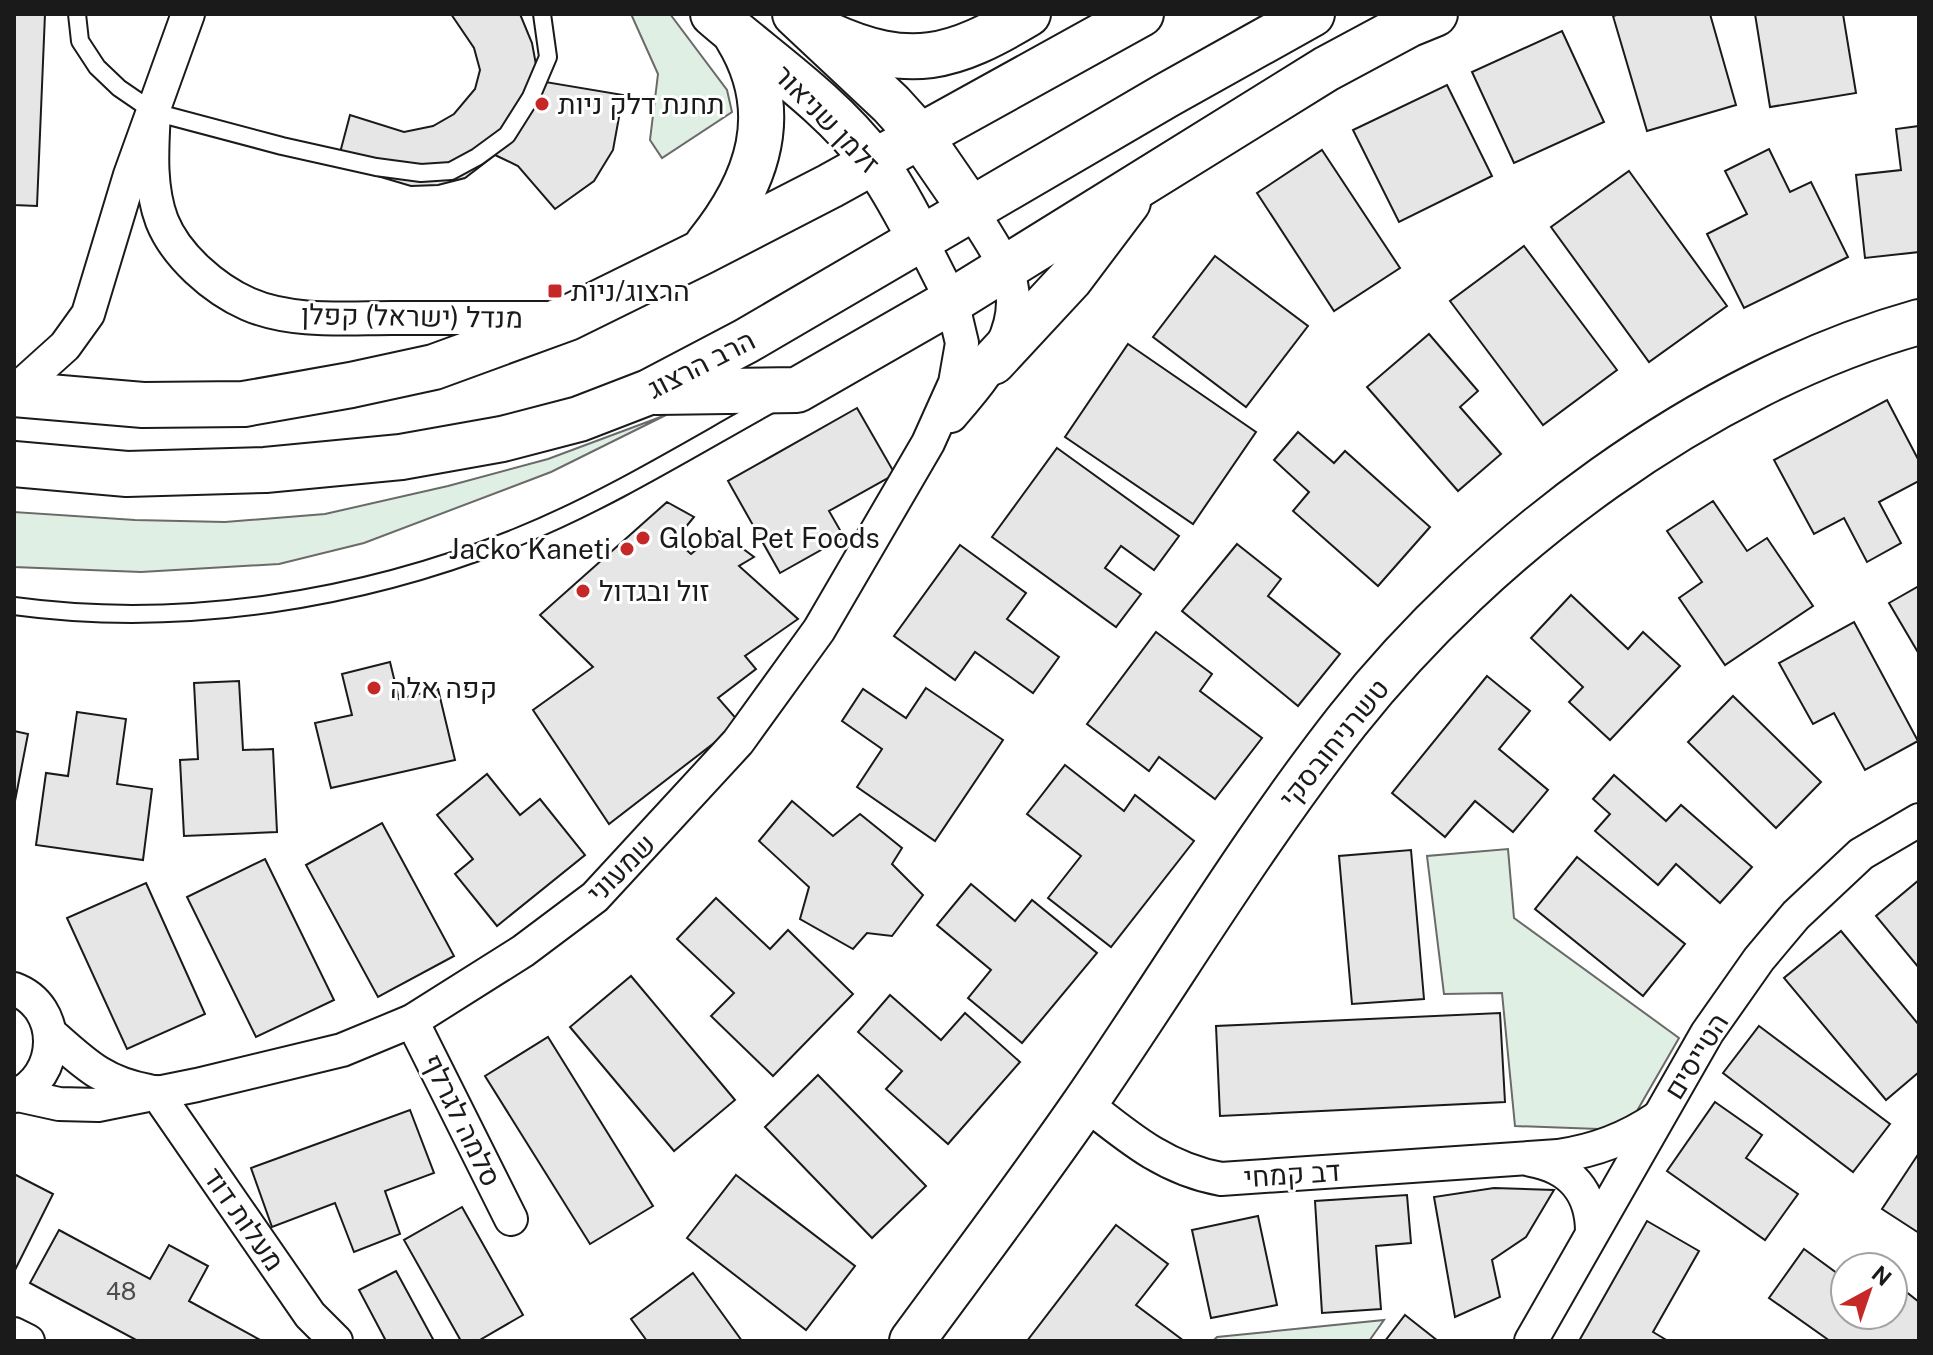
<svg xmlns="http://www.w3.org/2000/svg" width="1933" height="1355" font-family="'Public Sans',Heebo,sans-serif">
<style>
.green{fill:#e0efe3;stroke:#6a6a6a;stroke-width:2}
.building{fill:#e6e6e6;stroke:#1a1a1a;stroke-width:2}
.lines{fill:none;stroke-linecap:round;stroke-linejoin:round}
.lane-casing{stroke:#1a1a1a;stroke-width:20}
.street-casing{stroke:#1a1a1a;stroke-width:36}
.secondary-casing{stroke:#1a1a1a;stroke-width:48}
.lane{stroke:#fff;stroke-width:16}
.street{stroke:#fff;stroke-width:32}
.secondary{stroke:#fff;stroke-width:44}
.poi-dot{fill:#c62828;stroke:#fff;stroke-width:3}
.labels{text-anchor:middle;stroke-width:6;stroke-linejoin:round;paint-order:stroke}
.number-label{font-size:24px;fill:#4d4d4d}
.poi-label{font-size:28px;fill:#1a1a1a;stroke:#fff;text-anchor:start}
.street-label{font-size:28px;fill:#1a1a1a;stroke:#fff}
</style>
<rect width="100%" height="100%" fill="#fff"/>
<g class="green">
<path d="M631,14H670L727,90L732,112L662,158L650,140L658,74Z"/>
<path d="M666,415L551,472L364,543L279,564L141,572L14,567V512L135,520L225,522L325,514L448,486L548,459Z"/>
<path d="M1508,849L1514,918L1679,1038L1626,1130L1515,1126L1502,993L1444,994L1427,856Z"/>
<path d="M1384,1320L1369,1341H1213L1217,1337Z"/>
</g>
<g class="building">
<path d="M14,14H45L37,206L14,205Z"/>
<path d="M451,14H520L532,43L539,81L623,95L613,150L594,181L555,209L518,166L495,155L465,178L438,185L411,186L337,164L350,115L404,132L433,126L454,114L475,89L480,70L474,48Z"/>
<path d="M1620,14H1710L1736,105L1647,131L1613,16Z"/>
<path d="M1755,14H1843L1856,93L1770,107Z"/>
<path d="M1562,31L1604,122L1514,163L1472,72Z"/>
<path d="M1447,85L1492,176L1399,222L1353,130Z"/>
<path d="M1919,126V252L1865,258L1856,175L1901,170L1896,129Z"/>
<path d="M1769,149L1790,192L1811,182L1848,257L1744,308L1707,234L1747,214L1725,171Z"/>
<path d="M1322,150L1400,268L1334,311L1257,193Z"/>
<path d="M1629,171L1727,306L1649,362L1551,227Z"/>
<path d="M1524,246L1617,370L1543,425L1450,301Z"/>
<path d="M1215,256L1308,326L1246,407L1153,337Z"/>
<path d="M1429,334L1478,391L1460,407L1501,454L1458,491L1367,387Z"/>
<path d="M1128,344L1256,432L1193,524L1065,437Z"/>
<path d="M1887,400L1919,461V481L1879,502L1901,543L1867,562L1844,518L1814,534L1774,460Z"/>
<path d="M857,408L895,474L829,511L844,537L780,573L728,481Z"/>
<path d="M1298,432L1334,463L1345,451L1430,527L1378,586L1293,511L1309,492L1274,460Z"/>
<path d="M1057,448L1179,536L1154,570L1121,546L1105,568L1141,594L1116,627L992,537Z"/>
<path d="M1713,501L1747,551L1767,538L1813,606L1725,665L1679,598L1702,582L1667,531Z"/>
<path d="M667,502L694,517L675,540L691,554L719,531L754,557L739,566L798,619L745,656L756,669L718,698L740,723L609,824L533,710L593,667L540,615Z"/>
<path d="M1237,544L1281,579L1268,596L1340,654L1298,706L1182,611Z"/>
<path d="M960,545L1026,593L1007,619L1059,657L1033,693L975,652L955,680L894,636Z"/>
<path d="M1919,586V654L1889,603Z"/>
<path d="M1571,595L1628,649L1643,632L1680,666L1610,740L1569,702L1583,687L1531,638Z"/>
<path d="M1854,622L1918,741L1865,770L1834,713L1813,724L1779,663Z"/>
<path d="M1156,632L1212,674L1200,691L1262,738L1215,799L1159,757L1149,771L1087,724Z"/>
<path d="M390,662L399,699L438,689L455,760L331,788L315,723L352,715L342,674Z"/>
<path d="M1487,676L1530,711L1499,749L1548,790L1513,832L1475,801L1445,837L1392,793Z"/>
<path d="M239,681L243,750L273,749L277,832L184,836L180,760L198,759L194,683Z"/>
<path d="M926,688L1003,740L935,841L857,787L882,749L842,721L863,689L906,718Z"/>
<path d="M1733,696L1821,782L1776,828L1688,742Z"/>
<path d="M77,712L126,719L117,784L152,789L143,860L36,845L46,773L68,776Z"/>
<path d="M14,731L28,734L14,806Z"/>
<path d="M1065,765L1124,811L1135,795L1194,841L1111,947L1048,898L1081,856L1027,814Z"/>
<path d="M487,774L520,815L540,799L585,855L497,926L455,874L473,859L437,815Z"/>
<path d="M1614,775L1666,821L1681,805L1752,867L1720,903L1676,864L1658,885L1595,831L1610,814L1593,799Z"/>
<path d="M792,801L833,836L860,814L902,848L892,864L923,895L892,936L867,933L853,949L800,919L809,887L759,841Z"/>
<path d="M382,823L454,956L378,997L306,865Z"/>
<path d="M1411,850L1424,999L1352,1004L1339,856Z"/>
<path d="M1577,857L1685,944L1643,996L1535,909Z"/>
<path d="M265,859L334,1000L256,1037L187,897Z"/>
<path d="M1919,880V968L1876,916Z"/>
<path d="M146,883L205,1014L127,1049L67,918Z"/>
<path d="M971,884L1015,921L1032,900L1097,953L1022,1043L968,998L991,970L937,925Z"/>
<path d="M716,898L770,949L788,930L853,994L773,1076L711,1016L734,993L677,939Z"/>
<path d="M1841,931L1919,1025V1072L1886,1100L1784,978Z"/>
<path d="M631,976L735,1100L674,1151L570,1027Z"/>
<path d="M890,995L941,1040L965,1013L1020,1062L948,1144L886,1089L902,1071L858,1032Z"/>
<path d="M1500,1013L1505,1102L1220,1116L1216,1026Z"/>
<path d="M1759,1026L1890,1124L1853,1172L1723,1073Z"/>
<path d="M548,1037L653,1206L590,1244L485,1076Z"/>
<path d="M818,1075L926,1186L872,1238L765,1127Z"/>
<path d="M1715,1102L1762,1135L1746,1158L1798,1194L1765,1240L1667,1171Z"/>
<path d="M410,1110L434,1173L385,1191L400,1234L354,1252L335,1203L272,1227L251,1168Z"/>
<path d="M1919,1153V1233L1882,1209Z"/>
<path d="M14,1174L53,1194L14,1272Z"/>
<path d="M736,1175L855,1266L806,1330L687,1238Z"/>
<path d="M1494,1188L1554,1190L1526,1237L1492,1260L1500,1297L1455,1317L1434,1197Z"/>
<path d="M1407,1195L1411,1243L1376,1246L1381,1309L1322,1313L1315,1201Z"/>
<path d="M462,1207L523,1315L478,1341H461L404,1240Z"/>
<path d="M1258,1216L1277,1305L1211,1318L1192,1230Z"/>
<path d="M1647,1221L1699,1251L1653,1332L1668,1341H1579Z"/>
<path d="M1116,1225L1168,1264L1136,1305L1184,1341H1027Z"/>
<path d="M59,1230L150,1279L169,1245L208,1266L189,1301L262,1341H138L30,1283Z"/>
<path d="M1804,1249L1845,1279V1315H1893V1307L1905,1291L1919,1302V1341H1830L1769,1298Z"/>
<path d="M396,1271L434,1341H386L359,1290Z"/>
<path d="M693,1273L742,1341H647L631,1319Z"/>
<path d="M1405,1315L1438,1341H1385Z"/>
</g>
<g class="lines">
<defs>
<g id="lane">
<path d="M77,14L80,41L97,67L119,88L154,112L282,146L376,167L421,173L451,171L477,157L507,135L531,97L548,57L542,14"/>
<path d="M14,606C183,629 363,600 520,536C608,500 690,449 773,403"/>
</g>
<g id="street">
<path d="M154,112C152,148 149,187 162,221C176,256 214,289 248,304C291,323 346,318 392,318C443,318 494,318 545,318"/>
<path d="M14,392L65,346L88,314L130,175L188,14"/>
<path d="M951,416C985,376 1031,325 1006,269C997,249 983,229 971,210"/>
<path d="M14,989C63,1007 61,1077 14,1096"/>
<path d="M412,1021L511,1219"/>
<path d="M50,1033C84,1063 103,1083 149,1091"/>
<path d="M156,1092L310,1315L336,1341"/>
<path d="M18,1095L59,1104L98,1105L197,1085L342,1050L412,1021L523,951L595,897L738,742L819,630L928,443L955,383L962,343L952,301L921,240"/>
<path d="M1085,1103C1128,1137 1165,1169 1221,1179L1558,1156C1593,1151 1628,1138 1657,1118"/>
<path d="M1531,1160C1571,1167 1592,1192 1592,1232"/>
<path d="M14,1334L28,1341"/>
<path d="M1531,1341L1707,1033L1759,959L1796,915L1861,854L1919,820"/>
</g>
<g id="secondary">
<path d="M713,14C767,61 830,103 873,160C892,184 906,214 921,240"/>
<path d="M795,14L891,104L920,136L971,210"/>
<path d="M827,34C910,72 953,59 1028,14"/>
<path d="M707,245C758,182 783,112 737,37"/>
<path d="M993,362L1070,279L1128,202"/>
<path d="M656,392L797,390L952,301L1326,69L1408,25L1435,14"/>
<path d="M14,394L143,405L244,404L351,385L434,367L568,318L702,252L830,186L1141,14"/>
<path d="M14,464L127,474L265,470L401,457L502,439L579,419L649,392L746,341L1167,95L1312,14"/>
<path d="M912,1341C970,1262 1029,1184 1085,1103C1173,975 1252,842 1347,721C1485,546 1704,382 1919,322"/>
</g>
</defs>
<use href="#lane" class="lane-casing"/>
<use href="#street" class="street-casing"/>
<use href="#secondary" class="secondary-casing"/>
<use href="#lane" class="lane"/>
<use href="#street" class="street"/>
<use href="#secondary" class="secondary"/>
</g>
<g class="poi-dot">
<circle cx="542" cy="104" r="8"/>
<rect x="547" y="283" width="16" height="16" rx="4"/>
<circle cx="643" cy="538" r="8"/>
<circle cx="627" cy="549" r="8"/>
<circle cx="583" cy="591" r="8"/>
<circle cx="374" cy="688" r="8"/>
</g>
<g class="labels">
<g class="number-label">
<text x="121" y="1300">48</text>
</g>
<g class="poi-label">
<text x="558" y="114">תחנת דלק ניות</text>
<text x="571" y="301">הרצוג/ניות</text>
<text x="659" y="548">Global Pet Foods</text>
<text x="611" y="559" text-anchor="end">Jacko Kaneti</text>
<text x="599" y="601">זול ובגדול</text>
<text x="390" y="698">קפה אלה</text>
</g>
<g class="street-label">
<text transform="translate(827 119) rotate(46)" y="10">זלמן שניאור</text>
<text transform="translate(412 316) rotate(1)" y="10">מנדל (ישראל) קפלן</text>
<text transform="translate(701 364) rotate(-27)" y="10">הרב הרצוג</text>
<text transform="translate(1334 743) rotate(-51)" y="10">טשרניחובסקי</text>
<text transform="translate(621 868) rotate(-45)" y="10">שמעוני</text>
<text transform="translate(1696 1056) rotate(-58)" y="10">הטייסים</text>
<text transform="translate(462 1120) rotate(64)" y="10">סלמה לגרלף</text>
<text transform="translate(1292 1174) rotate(-4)" y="10">דב קמחי</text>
<text transform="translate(244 1219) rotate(55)" y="10">מעלות דוד</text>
</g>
</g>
<rect width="1933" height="1355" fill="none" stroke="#1a1a1a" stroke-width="32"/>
<g transform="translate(1869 1291) rotate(40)"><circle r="38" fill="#ffffff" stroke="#a3a3a3" stroke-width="2"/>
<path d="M0-6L14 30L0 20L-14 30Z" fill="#c62828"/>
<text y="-12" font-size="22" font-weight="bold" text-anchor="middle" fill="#1a1a1a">N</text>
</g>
</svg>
